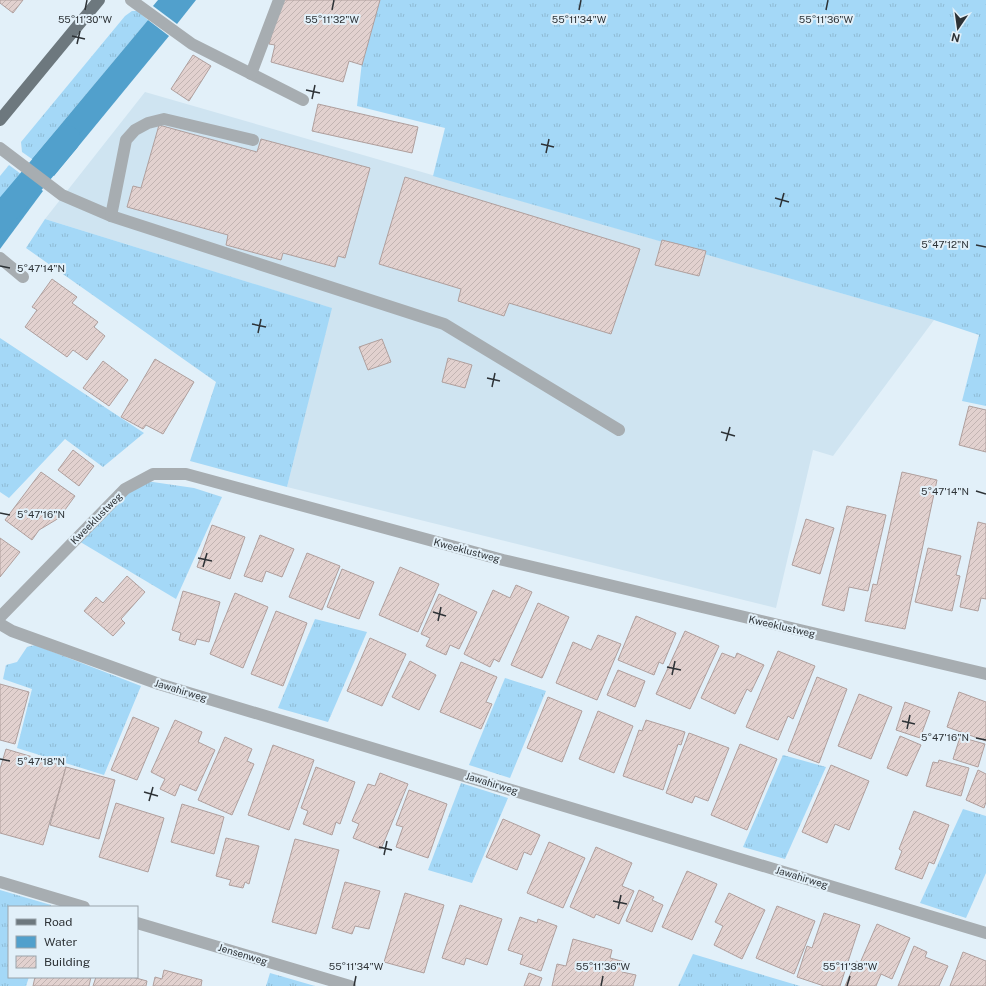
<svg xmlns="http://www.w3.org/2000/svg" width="986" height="986" font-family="'Public Sans',sans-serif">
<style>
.built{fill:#cfe4f1}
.grass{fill:url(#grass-tufts)}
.water{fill:#51a0cc}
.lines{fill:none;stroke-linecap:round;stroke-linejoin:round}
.canal{stroke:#51a0cc;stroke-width:27}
.building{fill:url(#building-hatch);stroke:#af9f9d}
.minor{stroke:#a7adb1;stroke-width:12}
.major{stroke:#6d787e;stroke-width:12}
.ticks{fill:none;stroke:#2d3236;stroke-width:1.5}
.labels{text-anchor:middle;stroke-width:4;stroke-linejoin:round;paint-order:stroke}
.street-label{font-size:10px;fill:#2d3236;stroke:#e2f0f9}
.ticks-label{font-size:10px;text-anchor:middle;fill:#2d3236;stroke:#e2f0f9;stroke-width:4;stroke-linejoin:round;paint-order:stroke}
</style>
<defs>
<pattern id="grass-tufts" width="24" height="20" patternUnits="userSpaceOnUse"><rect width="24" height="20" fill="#a4d8f7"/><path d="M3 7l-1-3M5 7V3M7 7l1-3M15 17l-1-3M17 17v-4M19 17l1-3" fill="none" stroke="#8ebad4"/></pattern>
<pattern id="building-hatch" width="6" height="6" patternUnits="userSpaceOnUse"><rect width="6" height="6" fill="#e2d1cf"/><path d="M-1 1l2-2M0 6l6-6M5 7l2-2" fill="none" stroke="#c2b4b2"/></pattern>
</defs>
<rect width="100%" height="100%" fill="#e2f0f9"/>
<path class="built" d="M145,92L934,320L833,456L813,450L776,608L287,487L331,308L45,219Z"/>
<g class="grass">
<path d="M369,0H986V406L962,401L979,335L934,320L433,176L445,128L357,106Z"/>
<path d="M132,11H137L148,20L32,159L22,152L21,142L125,16Z"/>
<path d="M9,165L21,174L0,202V176Z"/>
<path d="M45,219L332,308L287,487L190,461L216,382L26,248Z"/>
<path d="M0,338L144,433L103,467L65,439L9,498L0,492Z"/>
<path d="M146,481L194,488L222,497L176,599L72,537L112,495Z"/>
<path d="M315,619L367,632L328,722L278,708Z"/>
<path d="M35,645L141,686L104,775L17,748L32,689L3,679L6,665L17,662L27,647Z"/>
<path d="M505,678L546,691L510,778L469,765Z"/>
<path d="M783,755L826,767L785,859L743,847Z"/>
<path d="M461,783L508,798L472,883L428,870Z"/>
<path d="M963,809L986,816V873L966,918L920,903Z"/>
<path d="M0,890L51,905L50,907H9V977H29L26,986H0Z"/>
<path d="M693,954L800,986H678Z"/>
<path d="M270,973L315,986H266Z"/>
</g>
<g class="water">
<path d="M158,0H196L177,24L153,6Z"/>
<path d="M148,20L169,36L54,176L32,159Z"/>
<path d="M21,174L43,191L0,249V202Z"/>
</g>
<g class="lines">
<path class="canal" d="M0,218L67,139"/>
</g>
<g class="building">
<path d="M0,0H23L13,13L0,3Z"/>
<path d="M282,0H380L362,65L349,61L343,82L271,62L275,45L269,44Z"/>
<path d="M193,55L211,66L189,101L171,89Z"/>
<path d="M318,104L418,127L412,153L312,131Z"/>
<path d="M159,125L257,152L261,139L370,168L345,258L338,256L335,267L283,253L281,260L226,245L228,235L127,207L133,186L141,188Z"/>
<path d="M405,177L640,249L611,334L509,303L504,316L458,301L461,289L379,264Z"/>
<path d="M662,240L706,251L699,276L655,265Z"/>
<path d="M52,279L77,297L72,303L98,322L94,327L105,336L87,360L73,350L67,357L25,327L37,310L32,307Z"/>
<path d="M382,339L391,362L368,370L359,347Z"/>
<path d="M448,358L472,365L465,388L442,382Z"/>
<path d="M155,359L194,382L163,434L146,425L143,429L121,417Z"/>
<path d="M103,361L128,380L109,406L83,388Z"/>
<path d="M969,406L986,410V452L959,445Z"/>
<path d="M73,450L94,466L79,486L58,470Z"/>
<path d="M41,472L75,496L59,518L39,530L32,540L5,520Z"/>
<path d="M902,472L937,480L905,629L865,621L873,584L877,585Z"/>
<path d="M847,506L886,515L868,591L849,587L844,611L822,605Z"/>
<path d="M806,519L834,528L820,574L792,565Z"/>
<path d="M978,522L986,524V599L981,598L978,611L960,607Z"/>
<path d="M212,525L245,537L230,579L197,567Z"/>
<path d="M260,535L294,549L282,577L266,571L262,582L244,576Z"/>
<path d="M0,538L20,552L0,577Z"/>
<path d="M928,548L961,556L956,575L960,576L952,611L915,602Z"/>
<path d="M307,553L340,566L322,610L289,597Z"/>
<path d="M400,567L439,584L418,632L379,615Z"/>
<path d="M342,569L374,582L359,619L327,607Z"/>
<path d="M127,576L145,592L121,619L125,623L113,636L84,611L96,597L103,603Z"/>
<path d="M516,585L532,592L499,662L494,659L490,667L464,654L493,590L510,598Z"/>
<path d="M183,591L220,602L209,642L197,639L195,645L179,640L181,633L172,630Z"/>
<path d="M235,593L268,607L243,668L210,654Z"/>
<path d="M439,594L477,612L459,649L450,645L446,655L426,646L430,638L421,634Z"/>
<path d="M538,603L569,617L542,678L511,665Z"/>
<path d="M276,611L307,623L283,686L251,674Z"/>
<path d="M636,616L676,633L663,664L659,662L654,675L618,660Z"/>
<path d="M685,631L719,646L690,709L656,694Z"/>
<path d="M598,635L621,644L597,700L556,683L573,642L591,650Z"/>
<path d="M370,638L406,654L382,706L347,691Z"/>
<path d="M778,651L815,666L793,719L788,716L778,740L746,727Z"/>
<path d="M722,653L735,658L737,653L764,665L751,692L747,689L735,714L701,698Z"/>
<path d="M410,661L436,675L419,710L392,697Z"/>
<path d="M461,662L497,677L486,702L492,704L481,729L440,712Z"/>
<path d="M618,670L645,681L635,707L607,695Z"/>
<path d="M817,677L847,689L819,763L788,751Z"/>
<path d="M0,684L29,692L15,744L0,740Z"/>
<path d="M959,692L986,702V741L947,727Z"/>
<path d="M859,694L892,707L871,759L838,746Z"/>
<path d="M548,697L582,711L562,762L527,748Z"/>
<path d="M905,702L930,711L920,738L896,730Z"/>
<path d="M598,711L633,726L614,773L579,759Z"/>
<path d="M133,717L159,728L137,780L111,770Z"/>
<path d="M175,720L202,732L198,742L215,750L196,791L180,784L175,796L160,789L165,779L151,772Z"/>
<path d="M646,720L685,732L681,745L678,744L663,790L623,776L639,730L642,731Z"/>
<path d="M689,733L729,748L708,801L695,796L692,803L666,793Z"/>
<path d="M900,736L921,745L907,776L887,768Z"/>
<path d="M225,737L252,749L247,761L254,764L232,815L198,800Z"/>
<path d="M960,737L985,744L978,767L953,759Z"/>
<path d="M740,744L777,759L747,830L711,815Z"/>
<path d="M273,745L314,760L289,830L248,815Z"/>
<path d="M6,749L66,767L43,845L0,833V769Z"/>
<path d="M939,760L969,768L961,796L926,786L933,762L938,763Z"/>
<path d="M831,765L869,781L849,830L835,824L827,843L802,832Z"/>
<path d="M66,767L115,780L99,839L50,825Z"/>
<path d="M316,767L355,782L340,824L336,822L332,835L303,824L308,811L301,808Z"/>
<path d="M978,770L986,774V802L984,808L966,800Z"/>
<path d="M380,773L408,784L381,849L353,838L359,824L352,821L368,784L375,786Z"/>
<path d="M409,790L447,804L428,858L396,847L403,827L396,825Z"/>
<path d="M116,803L164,818L148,872L99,857Z"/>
<path d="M182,804L224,817L214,854L171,842Z"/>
<path d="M914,811L949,825L934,864L929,862L922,879L895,869L902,851L899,849Z"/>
<path d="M503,819L540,835L531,855L524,852L517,870L486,857Z"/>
<path d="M226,838L259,846L249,884L245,882L243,888L229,885L231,880L216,876Z"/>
<path d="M295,839L339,850L316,934L272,922Z"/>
<path d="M549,842L585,858L563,908L527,893Z"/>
<path d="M596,847L632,863L622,886L634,891L619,924L596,914L594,918L570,907Z"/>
<path d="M687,871L717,884L692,940L662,927Z"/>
<path d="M345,882L380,891L369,929L355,926L352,934L332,928Z"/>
<path d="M639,890L654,897L652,900L663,905L652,932L626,921Z"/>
<path d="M405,893L444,905L424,973L384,962Z"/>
<path d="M729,893L765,910L742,959L714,945L723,926L715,922Z"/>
<path d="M460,905L502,919L487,965L466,958L464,965L442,958Z"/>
<path d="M777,906L815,921L794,974L756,958Z"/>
<path d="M824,913L860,925L840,986H824L797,977L807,946L812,948Z"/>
<path d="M520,917L537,923L538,919L557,926L541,971L520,964L523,955L508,950Z"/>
<path d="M877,924L910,938L892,979L881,974L876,986H845L856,961L860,963Z"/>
<path d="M573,939L612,950L610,958L625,962L622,972L636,975L633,986H552L557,964L566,966Z"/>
<path d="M914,946L927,952L925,957L948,966L939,986H898Z"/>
<path d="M963,952L986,961V986H950Z"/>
<path d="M164,970L202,980L201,986H153L155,977L162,979Z"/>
<path d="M529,973L542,978L539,986H524Z"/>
<path d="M35,977H91L89,986H33Z"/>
<path d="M96,977H132L147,981L146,986H93Z"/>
</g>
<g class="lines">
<g class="minor">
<path d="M131,0L192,44L303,100"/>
<path d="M251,74L279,0"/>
<path d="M0,148L62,195L111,216L444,324L619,430"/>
<path d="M111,216L126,140L135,130L148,123L164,119L253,140"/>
<path d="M0,258L23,277"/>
<path d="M0,617L125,489L153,474H186L503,560L986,674"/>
<path d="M0,624L12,631L159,684L986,933"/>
<path d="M0,882L84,907"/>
<path d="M137,923L350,986"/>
</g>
<path class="major" d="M0,120L99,0"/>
</g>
<path class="ticks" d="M85,10L87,0M332,10L334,0M579,10L581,0M826,10L828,0M72,36L85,39M77,44L80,31M306,90L320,93M312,99L315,85M541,144L554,147M546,153L549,139M775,198L789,202M780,207L784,193M976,245L986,247M0,266L10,268M252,324L266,327M258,333L261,319M487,378L500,381M492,387L495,373M721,432L735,436M726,441L730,427M976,491L986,494M0,513L10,515M198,558L212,561M203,567L207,553M433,612L446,616M438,621L441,607M667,667L681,670M672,675L675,661M902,721L915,724M907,729L910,715M976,738L986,740M0,759L10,761M144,792L158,796M149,801L153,787M379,847L392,850M384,855L387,841M613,901L627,904M618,909L621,895M354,986L356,976M601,986L603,976M847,986L850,976"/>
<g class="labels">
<g class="street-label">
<text transform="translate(96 518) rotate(-45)" y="4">Kweeklustweg</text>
<text transform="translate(467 550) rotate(15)" y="4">Kweeklustweg</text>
<text transform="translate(782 626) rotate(13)" y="4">Kweeklustweg</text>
<text transform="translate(181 690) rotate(17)" y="4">Jawahirweg</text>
<text transform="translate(492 783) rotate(17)" y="4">Jawahirweg</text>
<text transform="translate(802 877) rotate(17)" y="4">Jawahirweg</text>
<text transform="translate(243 954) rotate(17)" y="4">Jensenweg</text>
</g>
</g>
<g class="ticks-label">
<text x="85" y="23">55°11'30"W</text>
<text x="332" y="23">55°11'32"W</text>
<text x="579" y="23">55°11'34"W</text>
<text x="826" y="23">55°11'36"W</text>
<text x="945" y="248">5°47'12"N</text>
<text x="41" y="272">5°47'14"N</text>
<text x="945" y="495">5°47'14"N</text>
<text x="41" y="518">5°47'16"N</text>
<text x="945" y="741">5°47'16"N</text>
<text x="41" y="765">5°47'18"N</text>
<text x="356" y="970">55°11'34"W</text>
<text x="603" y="970">55°11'36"W</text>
<text x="850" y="970">55°11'38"W</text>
</g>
<rect x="8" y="906" width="130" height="72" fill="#e2f0f9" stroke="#9aa4ab"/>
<rect x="16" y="919" width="20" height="6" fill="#6d787e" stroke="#9aa4ab"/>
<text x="44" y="926" font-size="12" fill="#2d3236">Road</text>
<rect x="16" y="936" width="20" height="12" fill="#51a0cc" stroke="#9aa4ab"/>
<text x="44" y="946" font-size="12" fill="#2d3236">Water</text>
<rect x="16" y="956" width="20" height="12" fill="url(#building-hatch)" stroke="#9aa4ab"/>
<text x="44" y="966" font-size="12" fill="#2d3236">Building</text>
<g transform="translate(958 28) rotate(193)" stroke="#e2f0f9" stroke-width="3" paint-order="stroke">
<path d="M0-3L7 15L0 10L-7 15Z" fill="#2d3236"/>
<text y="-6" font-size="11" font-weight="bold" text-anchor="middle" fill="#2d3236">N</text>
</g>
</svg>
